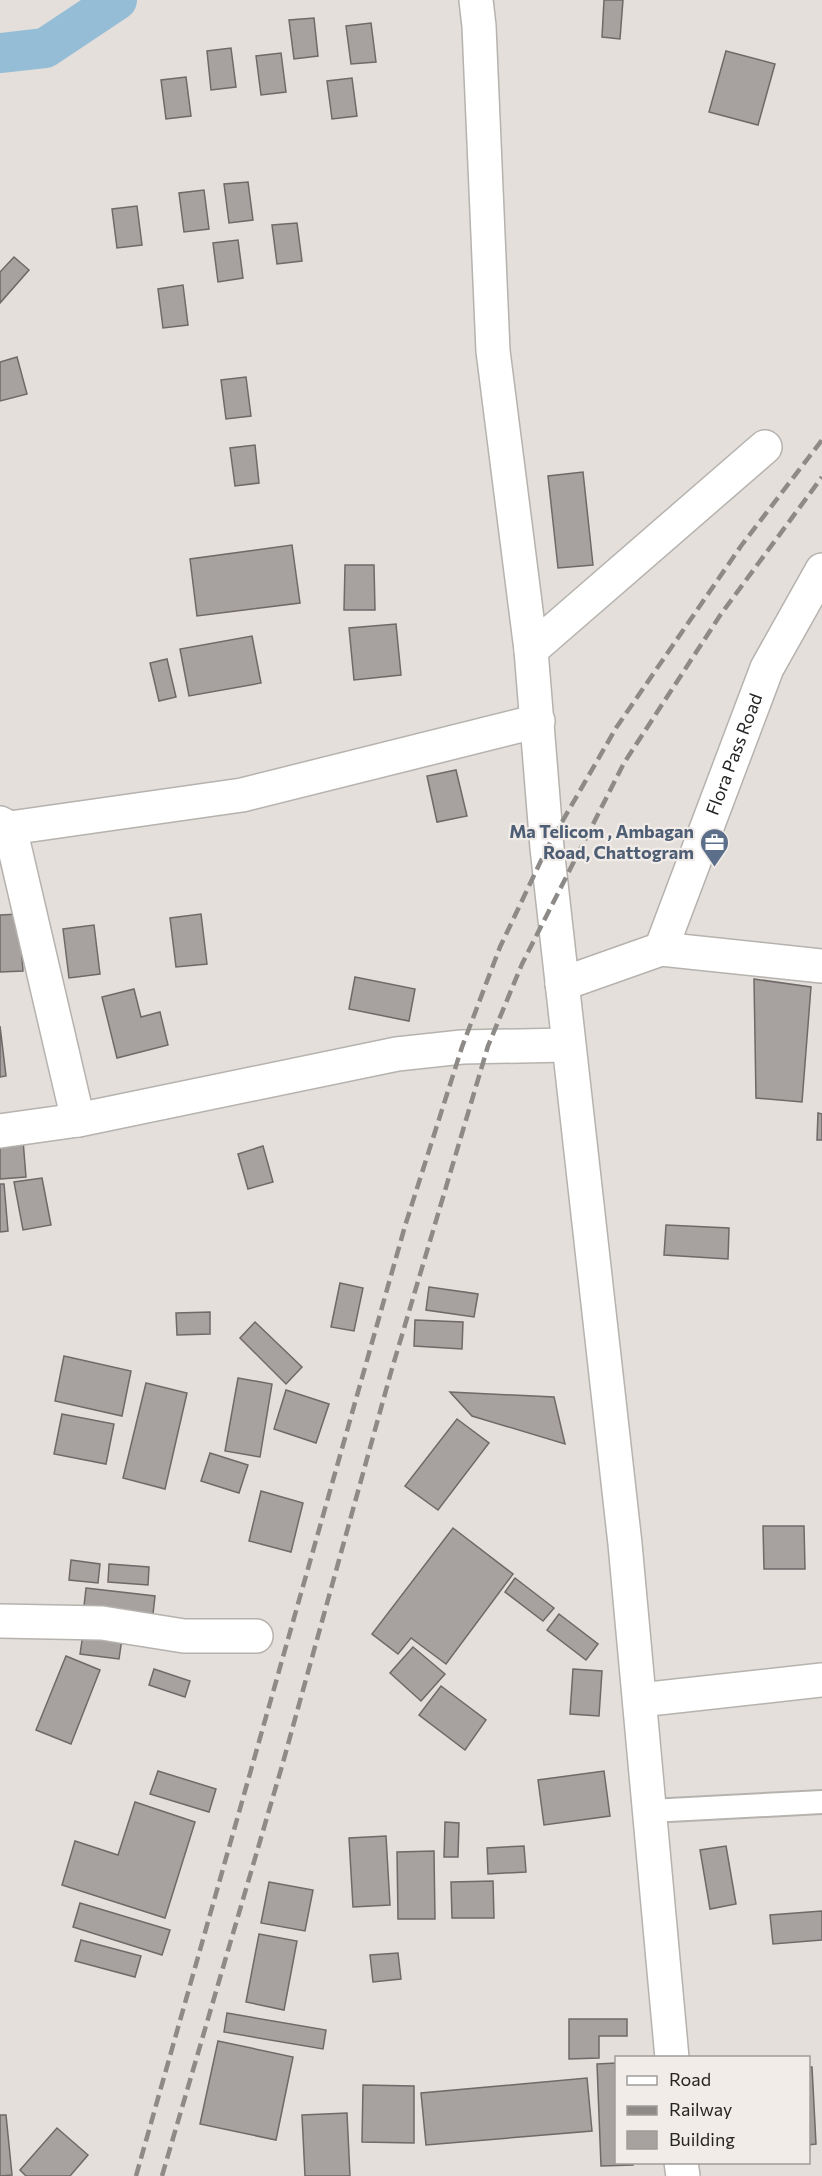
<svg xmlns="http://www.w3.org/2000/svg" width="822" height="2176" font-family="Commissioner,sans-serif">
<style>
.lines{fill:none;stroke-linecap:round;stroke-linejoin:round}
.canal{stroke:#96bdd6;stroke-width:40}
.building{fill:#a7a1a0;stroke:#6f6968;stroke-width:1.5}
.lane-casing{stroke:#b6b2ae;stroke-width:26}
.street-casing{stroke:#b6b2ae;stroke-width:36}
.secondary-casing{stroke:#b6b2ae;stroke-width:36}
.lane{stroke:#fff;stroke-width:22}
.street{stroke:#fff;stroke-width:33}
.secondary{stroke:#fff;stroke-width:33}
.rail{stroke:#8d8a87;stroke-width:4.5;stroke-dasharray:12 6;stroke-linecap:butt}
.labels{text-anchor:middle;stroke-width:4.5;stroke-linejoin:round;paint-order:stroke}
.street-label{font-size:18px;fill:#262523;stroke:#f1ece8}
.service-label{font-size:18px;font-weight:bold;fill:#4e5e75;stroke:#f1ece8;text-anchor:end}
</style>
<rect width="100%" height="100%" fill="#e4dfdb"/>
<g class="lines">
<path class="canal" d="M0,53L45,48L117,0"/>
</g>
<g class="building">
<path d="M604,0H623L620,39L602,37Z"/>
<path d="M314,18L318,56L294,59L289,20Z"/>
<path d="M371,23L376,62L351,64L346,26Z"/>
<path d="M231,48L236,87L211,90L207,51Z"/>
<path d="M726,51L775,64L758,125L709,112Z"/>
<path d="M281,53L286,92L261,95L256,56Z"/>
<path d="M186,77L191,116L166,119L161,80Z"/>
<path d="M352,78L357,116L332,119L327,81Z"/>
<path d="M248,182L253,220L229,223L224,184Z"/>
<path d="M204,190L209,229L184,232L179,193Z"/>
<path d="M137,206L142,245L117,248L112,209Z"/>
<path d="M297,223L302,261L277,264L272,225Z"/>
<path d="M238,240L243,278L218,282L213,243Z"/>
<path d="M14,257L29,270L0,303V272Z"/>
<path d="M183,285L188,325L163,328L158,289Z"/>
<path d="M17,357L27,394L0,401V362Z"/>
<path d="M246,377L251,416L226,419L221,380Z"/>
<path d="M255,445L259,483L235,486L230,448Z"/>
<path d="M583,472L593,565L558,568L548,476Z"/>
<path d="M292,545L300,603L197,616L190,559Z"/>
<path d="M345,565H374L375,610H344Z"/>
<path d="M396,624L401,675L354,680L349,628Z"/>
<path d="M252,636L261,683L189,696L180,649Z"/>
<path d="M167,659L176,697L159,701L150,663Z"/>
<path d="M456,770L467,816L437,822L427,776Z"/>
<path d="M19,914L23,971L0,972V915Z"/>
<path d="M201,914L207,964L176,967L170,918Z"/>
<path d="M94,925L100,974L69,978L63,929Z"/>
<path d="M355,977L415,989L409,1021L349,1009Z"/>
<path d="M754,979L811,987L802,1102L756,1098Z"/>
<path d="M134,989L141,1017L160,1012L168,1045L117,1058L102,997Z"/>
<path d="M0,1026L6,1076L0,1077Z"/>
<path d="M818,1113L822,1114V1140H817Z"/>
<path d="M23,1140L26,1177L0,1179V1142Z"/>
<path d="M263,1146L273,1182L248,1189L238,1154Z"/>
<path d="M42,1178L51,1225L23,1230L14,1182Z"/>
<path d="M0,1184H4L8,1231L0,1232Z"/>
<path d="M666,1225L729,1228L728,1259L664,1255Z"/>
<path d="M340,1283L363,1288L354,1331L331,1327Z"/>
<path d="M429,1287L478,1294L474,1317L426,1310Z"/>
<path d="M210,1312V1334L177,1335L176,1313Z"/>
<path d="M415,1320L463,1322L462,1349L414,1346Z"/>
<path d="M255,1322L302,1367L286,1384L240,1338Z"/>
<path d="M64,1356L131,1371L122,1416L55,1401Z"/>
<path d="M238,1378L272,1384L260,1457L225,1451Z"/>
<path d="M146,1383L187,1393L165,1489L123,1478Z"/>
<path d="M286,1390L329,1404L316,1443L274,1429Z"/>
<path d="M450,1392L554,1397L565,1444L472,1416Z"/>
<path d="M62,1414L114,1424L106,1464L54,1454Z"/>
<path d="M457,1419L489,1443L438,1510L405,1486Z"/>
<path d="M210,1453L248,1465L239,1493L201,1481Z"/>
<path d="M261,1491L303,1503L291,1552L249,1541Z"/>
<path d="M763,1526H804L805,1569H764Z"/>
<path d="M453,1528L513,1574L446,1664L411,1638L398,1654L372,1634Z"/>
<path d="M71,1560L100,1564L98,1583L69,1580Z"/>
<path d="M109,1564L149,1567L148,1585L108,1582Z"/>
<path d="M515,1578L554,1608L543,1621L505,1592Z"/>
<path d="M86,1588L155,1596L152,1623L83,1615Z"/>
<path d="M559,1614L598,1644L586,1660L547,1630Z"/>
<path d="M84,1627L123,1632L119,1659L80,1654Z"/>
<path d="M413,1647L445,1674L421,1701L390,1673Z"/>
<path d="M66,1656L100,1670L71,1744L36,1730Z"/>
<path d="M154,1669L190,1681L185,1697L149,1685Z"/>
<path d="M573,1669L602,1671L599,1716L570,1714Z"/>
<path d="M441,1686L486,1720L465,1750L419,1715Z"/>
<path d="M158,1771L216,1789L209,1812L150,1794Z"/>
<path d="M604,1771L610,1816L544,1825L538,1780Z"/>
<path d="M135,1802L195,1822L165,1918L62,1885L75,1841L118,1855Z"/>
<path d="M445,1822L459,1823L458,1857H444Z"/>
<path d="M386,1836L390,1905L353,1907L349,1838Z"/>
<path d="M524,1846L526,1872L488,1874L487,1848Z"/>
<path d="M726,1846L736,1904L710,1909L700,1850Z"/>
<path d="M434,1851L435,1919H398L397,1852Z"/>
<path d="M493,1881L494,1918H452L451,1882Z"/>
<path d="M269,1882L313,1890L305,1931L261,1923Z"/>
<path d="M80,1903L170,1930L162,1955L73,1927Z"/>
<path d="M822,1911V1940L773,1944L770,1915Z"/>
<path d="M259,1934L297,1941L284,2010L246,2002Z"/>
<path d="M81,1940L141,1956L135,1977L75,1961Z"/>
<path d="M398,1953L401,1979L373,1982L370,1955Z"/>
<path d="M227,2013L326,2030L323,2049L224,2032Z"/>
<path d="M569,2019H627V2036H599V2058L569,2059Z"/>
<path d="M218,2041L293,2057L276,2140L200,2124Z"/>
<path d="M616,2063V2162H633V2165L601,2166L597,2064Z"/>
<path d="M808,2067H812L816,2144L808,2145Z"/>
<path d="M587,2078L592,2131L426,2145L421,2093Z"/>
<path d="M363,2085L414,2086V2143L362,2142Z"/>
<path d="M347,2113L350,2176H305L302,2115Z"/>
<path d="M0,2115H6L12,2175L0,2176Z"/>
<path d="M57,2128L88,2155L70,2176H26L20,2170Z"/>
</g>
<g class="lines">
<defs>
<path id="lane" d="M650,1811L822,1802"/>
<g id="street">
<path d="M531,650L765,447"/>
<path d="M0,823L10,828L78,1120L0,1131"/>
<path d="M0,834L10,828L242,795L538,721"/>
<path id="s1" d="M661,949L767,668L822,570"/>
<path d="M562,984L661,949L822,966"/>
<path d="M78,1120L397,1054L462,1047L568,1045"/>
<path d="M0,1621L102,1623L184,1636H256"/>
<path d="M640,1700L822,1680"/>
</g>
<g id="secondary">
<path d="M476,0L479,26L493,351L531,650L547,848L625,1544L672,2058"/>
<path d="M681,2162L683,2176"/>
</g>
</defs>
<use href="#lane" class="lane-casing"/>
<use href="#street" class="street-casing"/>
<use href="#secondary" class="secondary-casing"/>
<use href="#lane" class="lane"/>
<use href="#street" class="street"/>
<use href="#secondary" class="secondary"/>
<g class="rail">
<path d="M136,2176L405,1226L462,1047L500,947L547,848L616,728L741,546L822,440"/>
<path d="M162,2176L282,1766L391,1372L488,1046L522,964L624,763L721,614L822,477"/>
</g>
</g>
<defs>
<symbol id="office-pin" viewBox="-11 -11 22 30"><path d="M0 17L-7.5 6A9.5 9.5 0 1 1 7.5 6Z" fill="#5c6f8a" stroke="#f1ece8"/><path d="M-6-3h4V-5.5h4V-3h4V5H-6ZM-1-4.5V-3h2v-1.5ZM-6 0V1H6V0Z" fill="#fff"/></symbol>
</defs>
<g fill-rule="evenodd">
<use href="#office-pin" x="698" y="826" width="33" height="45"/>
</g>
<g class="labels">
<g class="street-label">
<text dy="6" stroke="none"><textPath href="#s1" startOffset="208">Flora Pass Road</textPath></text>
</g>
<g class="service-label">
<text x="694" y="838">Ma Telicom , Ambagan<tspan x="694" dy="21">Road, Chattogram</tspan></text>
</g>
</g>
<rect x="615" y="2056" width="195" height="108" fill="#f1ece8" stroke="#a09c99" stroke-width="1.5"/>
<rect x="627" y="2076" width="30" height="9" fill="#ffffff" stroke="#a09c99" stroke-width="1.5"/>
<text x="669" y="2086" font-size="18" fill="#262523">Road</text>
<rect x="627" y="2106" width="30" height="9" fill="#8d8a87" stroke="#a09c99" stroke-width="1.5"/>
<text x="669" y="2116" font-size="18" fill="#262523">Railway</text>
<rect x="627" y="2131" width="30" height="18" fill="#a7a1a0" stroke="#a09c99" stroke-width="1.5"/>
<text x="669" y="2146" font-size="18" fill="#262523">Building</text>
</svg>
